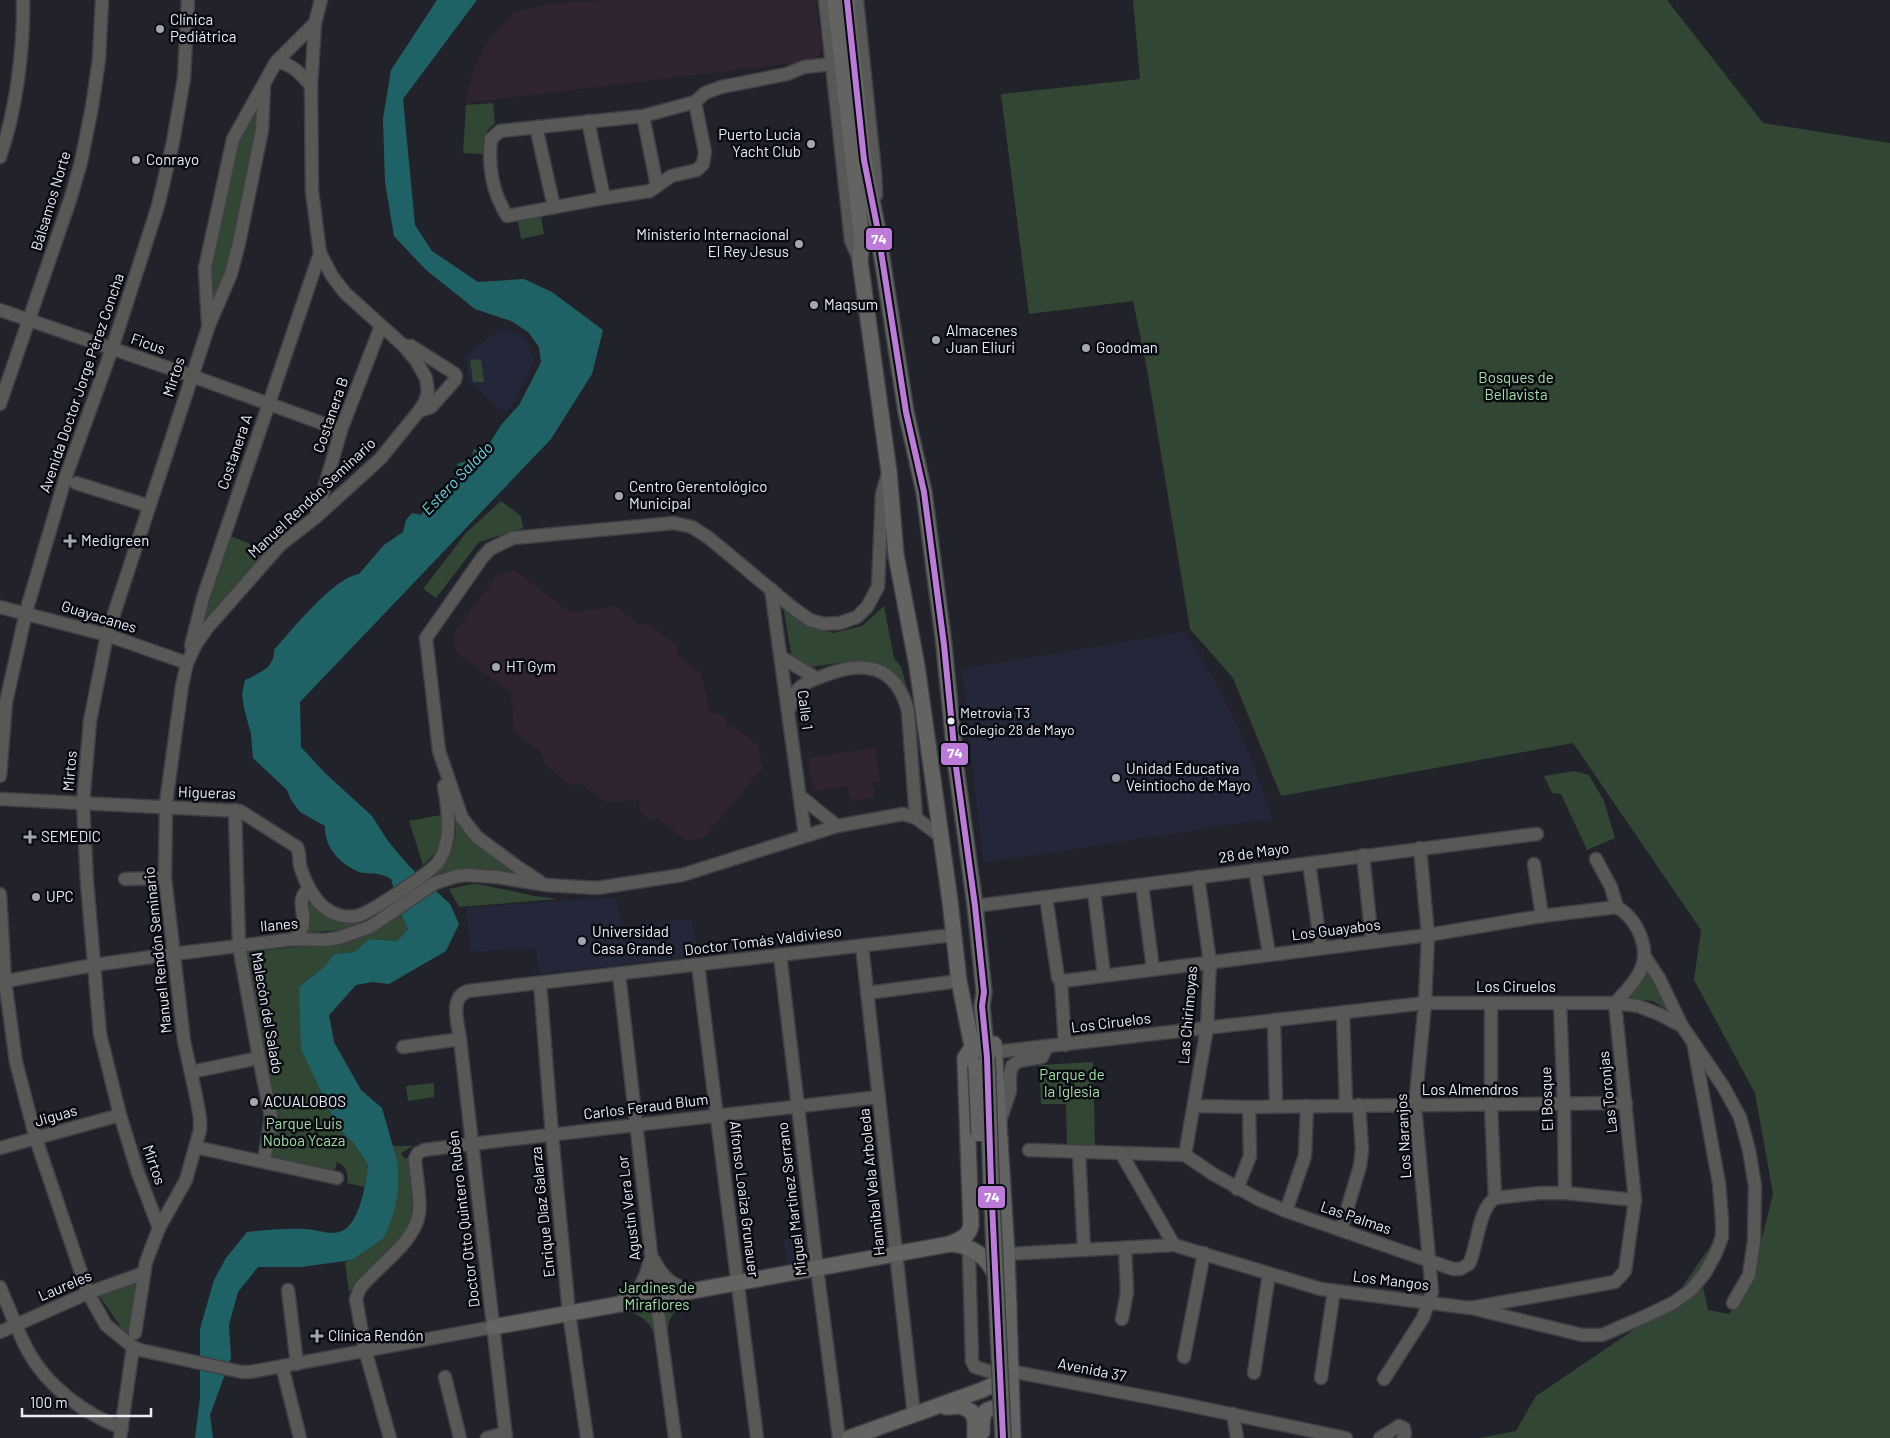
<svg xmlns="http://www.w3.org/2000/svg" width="1890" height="1438" font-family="Barlow,sans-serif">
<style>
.commercial{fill:#2f2430}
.built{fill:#24273a}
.green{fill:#314633}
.water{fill:#1f6265}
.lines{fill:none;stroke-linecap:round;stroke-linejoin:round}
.minor-casing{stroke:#3f4046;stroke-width:15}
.major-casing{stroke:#3f4046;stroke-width:18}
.minor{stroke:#585857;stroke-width:12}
.major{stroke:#636361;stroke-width:15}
.major-bridge-casing{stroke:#3f4046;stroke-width:18;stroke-linecap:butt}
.major-bridge{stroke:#636361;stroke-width:15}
.bus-1-casing{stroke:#090b11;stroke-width:10}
.bus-1{stroke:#bd7bd9;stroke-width:6}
.poi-dot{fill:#a3a6ae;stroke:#090b11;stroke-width:2}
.bus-dot{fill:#e9ecf5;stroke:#090b11;stroke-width:2}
.labels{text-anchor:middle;stroke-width:5;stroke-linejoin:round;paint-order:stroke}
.bus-label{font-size:14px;fill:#e9ecf5;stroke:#090b11;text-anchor:start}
.poi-label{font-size:15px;fill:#e9ecf5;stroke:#090b11;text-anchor:start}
.street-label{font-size:15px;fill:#e9ecf5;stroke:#090b11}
.park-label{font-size:15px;fill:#a2dea6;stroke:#090b11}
.water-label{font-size:16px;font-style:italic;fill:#6cd8de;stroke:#090b11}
.line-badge{stroke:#090b11;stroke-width:2}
.badge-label{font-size:14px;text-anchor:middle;font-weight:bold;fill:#fff}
</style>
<rect width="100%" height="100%" fill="#22232a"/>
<g class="commercial">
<path d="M621,0H815L822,47L817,59L808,61L465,103L472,73L487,43L515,12L554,3Z"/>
<path d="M514,570L571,613L615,606L638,624H648L677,646L678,656L701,673L710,714L717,713L726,719L725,726H732L758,745L763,767L705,837L686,841L661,821L659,818L650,820L640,811L639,800L605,802L581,784L570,785L544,764L542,753L514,732L511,693L456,652L453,634L498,574Z"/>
<path d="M875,748L880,781L872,782L875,797L851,801L848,786L813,791L808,758Z"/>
</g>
<g class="built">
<path d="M502,327L526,339L534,361L515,400L505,413L468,381L466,357Z"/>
<path d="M1184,632L1216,682L1243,738L1273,818L983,863L962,669Z"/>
<path d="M616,897L624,934L642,932L641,924L692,919L698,956L539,974L536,948L470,952L466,908Z"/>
<path d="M806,1236L809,1262L787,1266L784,1240Z"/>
</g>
<g class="green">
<path d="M1133,0H1667L1763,123L1890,143V1438H1479L1516,1431L1536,1396L1669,1306L1718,1235L1714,1114L1726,1234L1703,1287L1708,1310L1729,1314L1750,1286L1773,1194L1755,1093L1694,980L1701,930L1573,743L1281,796L1233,678L1190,629L1147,369L1133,301L1029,314L1001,94L1140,79Z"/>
<path d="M260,83L262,106L229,269L209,324L206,268L230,138Z"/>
<path d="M493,103L495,123L487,131L484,154L463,153L466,105Z"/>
<path d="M541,216L544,234L521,239L518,221Z"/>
<path d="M481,359L484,382H473L470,360Z"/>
<path d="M501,501L521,516L523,528L479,542L436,598L423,589L466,533Z"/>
<path d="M228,535L267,551L193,639Z"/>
<path d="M783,606L813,628L833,633L862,626L884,606L894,658L901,667L908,692L882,668L859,664L838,663L810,667L792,658Z"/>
<path d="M1574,771L1589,775L1604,801L1615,838L1587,850L1561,794L1552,793L1544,776Z"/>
<path d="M455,814L469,836L490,854L518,875C486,868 462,863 432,878L431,876C453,855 458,845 455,814Z"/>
<path d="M441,815C445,840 441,849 423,865L409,821Z"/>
<path d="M472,884L483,885L535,896L558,899L459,907L449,889Z"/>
<path d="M307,901C326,917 351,925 374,917C357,931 330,931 308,932Z"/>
<path d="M401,914L408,929L397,941L369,939L354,952L334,954L325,966L299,987L339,1129L355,1145L368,1165L365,1187L347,1183C349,1173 346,1166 337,1162L334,1172L268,1157L273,1119L240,953L351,941L375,932Z"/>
<path d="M1647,965L1669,1011L1653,1001L1625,998Z"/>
<path d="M1093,1062L1095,1145H1067L1066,1104H1041L1039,1065Z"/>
<path d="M434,1083V1097L408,1101L406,1086Z"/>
<path d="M392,1146H413L401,1153L404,1158H408L416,1210L409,1233L369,1270L349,1292L345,1262L352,1260L384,1238L398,1164Z"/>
<path d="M669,1274L686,1281L689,1298C678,1307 667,1317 668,1332L654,1334C649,1319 637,1313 623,1310L616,1297Z"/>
<path d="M137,1279L128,1337L98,1294Z"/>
</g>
<path class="water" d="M437,0H477L403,99L415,225L432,251L478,282L524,279L552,292L603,330L592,374L551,439L300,702L301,747L325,773L372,816L388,841L408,865L450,904L459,924L446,951L389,984L372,982L356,985L329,1015L334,1042L361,1090L382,1108L398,1164V1190L394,1212L384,1238L352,1260L301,1267H258L238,1292L229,1325L231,1358L210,1415L213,1438H195L200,1398V1329L214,1280L226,1258L247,1232C266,1230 285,1228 304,1229C316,1229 330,1236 342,1231C360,1223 366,1183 368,1165L355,1145L339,1129L301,1049L299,987L325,966L334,954L354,952L369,939L397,941L408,929L401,914L391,879C376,870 367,876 357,871C339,863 324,846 325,826L300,812L291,800L287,790L253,758L251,734L244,708L242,694L245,680C259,673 275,668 274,650C293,629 333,578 359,574L384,545L403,532L406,520L412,513L421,515L431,501L448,488L453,478L461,470L457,464L466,461L472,456L474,449L483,454L501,425L519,405L532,380L541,362L539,347L528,332L511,321L475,309L426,270L394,236L385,182L383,119L391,70Z"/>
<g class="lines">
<defs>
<g id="minor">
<path d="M825,0L851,241L860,261"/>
<path d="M857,0L875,173L876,195"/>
<path d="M276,62C292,63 302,75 311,86"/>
<path d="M695,102L705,152L703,164L697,170L671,176L650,191L604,198L507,216C492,191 488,167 491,139L500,131L643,116L695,102L705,93L721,87L787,74L804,67L832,64"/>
<path d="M643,116L657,186"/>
<path d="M588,121L604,198"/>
<path d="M536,127L554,207"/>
<path d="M0,157C16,111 24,49 23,0"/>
<path d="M0,310L192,376L341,430"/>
<path d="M208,323L205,268L233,139L276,62L315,23"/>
<path d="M408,346H411L454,373L456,376L455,380L431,407L419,411"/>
<path d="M0,404L70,200L81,162L92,107L99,59L102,0"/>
<path d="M76,483L149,506"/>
<path d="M316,517L341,430L381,326"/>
<path d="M771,589L805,835"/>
<path d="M0,607L107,635L187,663"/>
<path d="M191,646L203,598L320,253"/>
<path d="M781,657L816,678"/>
<path d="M789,710C791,705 793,697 796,692C802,683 813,680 823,676C863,660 896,664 908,711L916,818"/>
<path d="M0,776L6,702L26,612L65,479L112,349L158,206L173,142L184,78L188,0"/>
<path d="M800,796L837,826"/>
<path d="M0,799L240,811L297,847C301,855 298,862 301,869C305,882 314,900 325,908C334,915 346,918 357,916C370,913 432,872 439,861C453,839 448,810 444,786"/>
<path d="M235,810L239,946L259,1058L271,1117L264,1161"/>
<path d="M1363,855L1372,941"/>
<path d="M1596,859L1611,887L1617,907"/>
<path d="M1309,863L1321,948"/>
<path d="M1534,864L1542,916"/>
<path d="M1255,870L1269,954"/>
<path d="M125,879L165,878"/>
<path d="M539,881L519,868L477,837L462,818L439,751L426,638L482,558L490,549L513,538L674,523L692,527L709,538L793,608L810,620L824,624L840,623L857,617L867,607L878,587L882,494L887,477"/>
<path d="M1142,885L1153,969"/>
<path d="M1094,892L1104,975"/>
<path d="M0,894L5,981L16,1062L36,1139L88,1293L106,1325L133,1347L140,1350L242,1372H250L493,1327"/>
<path d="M1046,897L1058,978L1063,981L1428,935L1542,916L1617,907"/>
<path d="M975,906L1537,834"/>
<path d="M294,939C296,936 300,933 301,930C309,914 293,903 309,888"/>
<path d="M862,946L914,1415"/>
<path d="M780,955L817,1268L839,1438"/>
<path d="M1645,957L1659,978L1682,1026"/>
<path d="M698,965L757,1438"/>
<path d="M619,974L656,1297L675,1438"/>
<path d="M1061,981L1065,1045"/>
<path d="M0,982L94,965L173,954L294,939L324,940L338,938L370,927L435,883L457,876L467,875L497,877L546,885L597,888L682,875L837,826L903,814L916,818L940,836"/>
<path d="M540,983L552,1135L569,1313L587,1438"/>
<path d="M867,993L959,981"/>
<path d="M1560,1003L1564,1105L1565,1193"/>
<path d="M1491,1004V1106L1495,1198"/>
<path d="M1343,1012L1346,1106"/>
<path d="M1274,1020L1276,1106"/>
<path d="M403,1047L460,1039"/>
<path d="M995,1052L1425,1003H1615L1638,1006L1659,1014L1682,1026L1723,1086L1740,1117L1749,1150L1755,1186L1754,1241L1749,1275L1733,1303"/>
<path d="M191,1072L259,1058"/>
<path d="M1195,1106L1249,1107L1626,1103"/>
<path d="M1000,1121L1010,1091V1074L1012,1066L1019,1061L1042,1057L1047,1047"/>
<path d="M195,1147L337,1178"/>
<path d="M0,1148L120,1115"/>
<path d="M1029,1150L1185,1155L1213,1174L1258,1199L1286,1211L1453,1269H1460L1469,1264C1478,1246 1478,1209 1495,1198L1540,1193H1565L1635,1200"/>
<path d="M1079,1153L1084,1250"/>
<path d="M1121,1153L1174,1245L1321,1289L1470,1308L1615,1282L1625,1271L1635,1200L1615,1003C1637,979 1654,963 1638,930C1633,920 1627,913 1617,907"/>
<path d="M1185,1155L1207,1028L1210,962L1198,877"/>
<path d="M1237,1189L1250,1156L1249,1107"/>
<path d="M1286,1211L1305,1156L1307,1106"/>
<path d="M159,1228L138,1173L120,1115L100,1034L87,882L83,804L90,721L107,635L209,325L231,274L239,243L262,130L264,86"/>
<path d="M1341,1230L1360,1166L1362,1149L1359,1105"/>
<path d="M969,1254L972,1361L975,1367L995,1373"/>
<path d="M1007,1254L1174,1245"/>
<path d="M654,1260C663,1278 671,1284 690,1291"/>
<path d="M0,1287C9,1308 17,1330 28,1351C47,1386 84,1414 122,1428"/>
<path d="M288,1290L297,1364"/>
<path d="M619,1303C638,1291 644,1285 649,1263"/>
<path d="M1475,1309L1582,1335H1602L1646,1316L1673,1303L1691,1290L1705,1273L1716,1253L1722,1237V1220L1719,1183L1694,1047"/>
<path d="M1122,1319L1127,1292L1125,1248"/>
<path d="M0,1332L88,1293L144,1273"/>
<path d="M135,1333L146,1262L159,1228L186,1180L200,1130V1118L196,1096L184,1041L165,878L166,803L182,686L187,663L196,644L208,627L280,545L316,517L380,459L419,411L425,402L428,392L426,378L417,362L404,346L345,293L332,276L320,253L312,191L311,86L315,23L321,0"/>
<path d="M1184,1357L1204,1253"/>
<path d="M282,1366L300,1438"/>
<path d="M1010,1371L1168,1401L1346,1438"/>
<path d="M1254,1373L1269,1274"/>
<path d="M445,1377L460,1438"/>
<path d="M1321,1378L1334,1291"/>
<path d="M1384,1379L1423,1318L1432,1292L1415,1106L1425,1003L1428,935L1420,848"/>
<path d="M1233,1414L1237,1438"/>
<path d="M120,1438L133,1347"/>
<path d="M390,1438L365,1350L356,1299L360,1288C378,1266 416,1241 419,1213C421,1196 416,1176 415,1159L418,1153L424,1150L471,1144L879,1097"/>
<path d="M487,1438L505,1433"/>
<path d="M506,1438L460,1039C458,1024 449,997 468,991L953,935"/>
<path d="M1380,1438L1399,1426L1404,1428L1405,1434L1403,1438"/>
</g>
<g id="major">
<path d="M835,0L862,240L860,261L889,472L896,555L917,666L950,901L959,981L976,1066"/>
<path d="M847,0L864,160L877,226L906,412L924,492L944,645L956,767L975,906L984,992L982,1006L987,1057"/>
<path d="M994,1044L1007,1254L1013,1438"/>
<path d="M950,1244C960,1239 969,1237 971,1225L965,1058L973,1046"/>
<path d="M493,1327L950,1244C987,1246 996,1274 1009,1304"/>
<path d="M946,1407L961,1406L972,1412L975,1421V1438"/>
<path d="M982,1432C982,1412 983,1407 1004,1408L1011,1415"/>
<path d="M849,1438L982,1390L993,1385L1008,1372"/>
</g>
</defs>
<use href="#minor" class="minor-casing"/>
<use href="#major" class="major-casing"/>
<use href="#minor" class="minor"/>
<use href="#major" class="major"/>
<defs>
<g id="major-bridge">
<path d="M987,1057L991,1182L1003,1438"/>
<path d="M976,1066L979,1134"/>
</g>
</defs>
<use href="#major-bridge" class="major-bridge-casing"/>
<use href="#major-bridge" class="major-bridge"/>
<defs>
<path id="bus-1" d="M847,0L864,160L877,226L906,412L924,492L944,645L956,767L975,906L984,992L982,1006L987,1057L991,1182L1003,1438"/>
</defs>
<use href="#bus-1" class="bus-1-casing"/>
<use href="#bus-1" class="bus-1"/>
</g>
<g class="poi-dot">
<circle cx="160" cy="29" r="5"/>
<circle cx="811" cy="144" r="5"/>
<circle cx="136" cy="160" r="5"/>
<circle cx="799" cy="244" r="5"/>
<circle cx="814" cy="305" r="5"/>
<circle cx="936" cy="340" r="5"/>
<circle cx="1086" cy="348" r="5"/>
<circle cx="619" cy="496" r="5"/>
<path d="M67.5 533.5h5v5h5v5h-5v5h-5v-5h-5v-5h5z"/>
<circle cx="496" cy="667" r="5"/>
<circle cx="1116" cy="778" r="5"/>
<path d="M27.5 829.5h5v5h5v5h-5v5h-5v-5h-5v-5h5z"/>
<circle cx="36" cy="897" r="5"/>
<circle cx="582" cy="941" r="5"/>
<circle cx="254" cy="1102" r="5"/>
<path d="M314.5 1328.5h5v5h5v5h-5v5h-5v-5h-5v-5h5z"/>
</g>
<circle class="bus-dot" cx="951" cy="721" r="4.5"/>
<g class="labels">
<g class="bus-label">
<text x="960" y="718">Metrovia T3<tspan x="960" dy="17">Colegio 28 de Mayo</tspan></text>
</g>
<g class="poi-label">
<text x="170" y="25">Clínica<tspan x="170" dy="17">Pediátrica</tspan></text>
<text x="801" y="140" text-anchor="end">Puerto Lucia<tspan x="801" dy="17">Yacht Club</tspan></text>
<text x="146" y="165">Conrayo</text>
<text x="789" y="240" text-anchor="end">Ministerio Internacional<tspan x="789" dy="17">El Rey Jesus</tspan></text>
<text x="824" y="310">Maqsum</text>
<text x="946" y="336">Almacenes<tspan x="946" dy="17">Juan Eliuri</tspan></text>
<text x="1096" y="353">Goodman</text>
<text x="629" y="492">Centro Gerentológico<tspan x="629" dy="17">Municipal</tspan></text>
<text x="81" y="546">Medigreen</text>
<text x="506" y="672">HT Gym</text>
<text x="1126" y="774">Unidad Educativa<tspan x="1126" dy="17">Veintiocho de Mayo</tspan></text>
<text x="41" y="842">SEMEDIC</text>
<text x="46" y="902">UPC</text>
<text x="592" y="937">Universidad<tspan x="592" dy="17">Casa Grande</tspan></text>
<text x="264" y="1107">ACUALOBOS</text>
<text x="328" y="1341">Clínica Rendón</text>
</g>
<g class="street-label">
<text transform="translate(51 201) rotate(-73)" y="5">Bálsamos Norte</text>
<text transform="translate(148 344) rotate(19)" y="5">Ficus</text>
<text transform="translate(174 377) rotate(-72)" y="5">Mirtos</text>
<text transform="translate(82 383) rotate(-71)" y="5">Avenida Doctor Jorge Pérez Concha</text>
<text transform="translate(331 415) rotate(-71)" y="5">Costanera B</text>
<text transform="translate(235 452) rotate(-71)" y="5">Costanera A</text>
<text transform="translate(312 498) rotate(-43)" y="5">Manuel Rendón Seminario</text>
<text transform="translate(99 617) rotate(17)" y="5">Guayacanes</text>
<text transform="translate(805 710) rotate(83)" y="5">Calle 1</text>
<text transform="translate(70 771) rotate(-85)" y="5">Mirtos</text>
<text transform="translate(207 793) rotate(2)" y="5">Higueras</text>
<text transform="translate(1254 853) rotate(-8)" y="5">28 de Mayo</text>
<text transform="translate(279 925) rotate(-5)" y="5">Ilanes</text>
<text transform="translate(1336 930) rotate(-7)" y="5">Los Guayabos</text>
<text transform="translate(763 941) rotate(-7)" y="5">Doctor Tomás Valdivieso</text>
<text transform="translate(158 950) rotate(-96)" y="5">Manuel Rendón Seminario</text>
<text x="1516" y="992">Los Ciruelos</text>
<text transform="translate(267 1013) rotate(80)" y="5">Malecón del Salado</text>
<text transform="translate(1188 1015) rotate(-85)" y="5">Las Chirimoyas</text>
<text transform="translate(1111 1023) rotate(-7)" y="5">Los Ciruelos</text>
<text x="1470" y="1095">Los Almendros</text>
<text transform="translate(1608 1092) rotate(-96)" y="5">Las Toronjas</text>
<text transform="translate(1547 1099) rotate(-92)" y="5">El Bosque</text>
<text transform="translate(646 1107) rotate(-7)" y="5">Carlos Feraud Blum</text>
<text transform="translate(56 1116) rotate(-16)" y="5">Jiguas</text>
<text transform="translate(1404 1136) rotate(-93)" y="5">Los Naranjos</text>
<text transform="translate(154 1165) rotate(71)" y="5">Mirtos</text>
<text transform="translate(872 1182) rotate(-96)" y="5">Hannibal Vela Arboleda</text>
<text transform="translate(744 1199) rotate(83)" y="5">Alfonso Loaiza Grunauer</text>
<text transform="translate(792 1199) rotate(-97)" y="5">Miguel Martínez Serrano</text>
<text transform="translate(629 1208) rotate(-97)" y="5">Agustín Vera Lor</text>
<text transform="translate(543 1212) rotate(-96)" y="5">Enrique Díaz Galarza</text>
<text transform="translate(1356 1218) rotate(19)" y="5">Las Palmas</text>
<text transform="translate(464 1219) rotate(-97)" y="5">Doctor Otto Quintero Rubén</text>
<text transform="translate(1391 1281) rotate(7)" y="5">Los Mangos</text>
<text transform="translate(65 1286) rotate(-23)" y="5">Laureles</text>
<text transform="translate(1092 1370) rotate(11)" y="5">Avenida 37</text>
</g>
<g class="park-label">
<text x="1516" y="383">Bosques de<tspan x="1516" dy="17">Bellavista</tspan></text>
<text x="1072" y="1080">Parque de<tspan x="1072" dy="17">la Iglesia</tspan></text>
<text x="304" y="1129">Parque Luis<tspan x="304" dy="17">Noboa Ycaza</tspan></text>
<text x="657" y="1293">Jardines de<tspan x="657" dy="17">Miraflores</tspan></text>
</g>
<g class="water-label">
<text transform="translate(457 478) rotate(-46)" y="6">Estero Salado</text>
</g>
</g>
<g class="line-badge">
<rect x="865" y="227" width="28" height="24" rx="5" fill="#bd7bd9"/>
<rect x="940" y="742" width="29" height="24" rx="5" fill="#bd7bd9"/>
<rect x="977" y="1185" width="29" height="24" rx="5" fill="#bd7bd9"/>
</g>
<g class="badge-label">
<text x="879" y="244">74</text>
<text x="955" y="758">74</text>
<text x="992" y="1202">74</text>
</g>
<path d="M22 1408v8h129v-8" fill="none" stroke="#e9ecf5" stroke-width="2.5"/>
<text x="30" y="1408" font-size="15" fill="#e9ecf5" stroke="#090b11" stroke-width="4" paint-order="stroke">100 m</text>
</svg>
